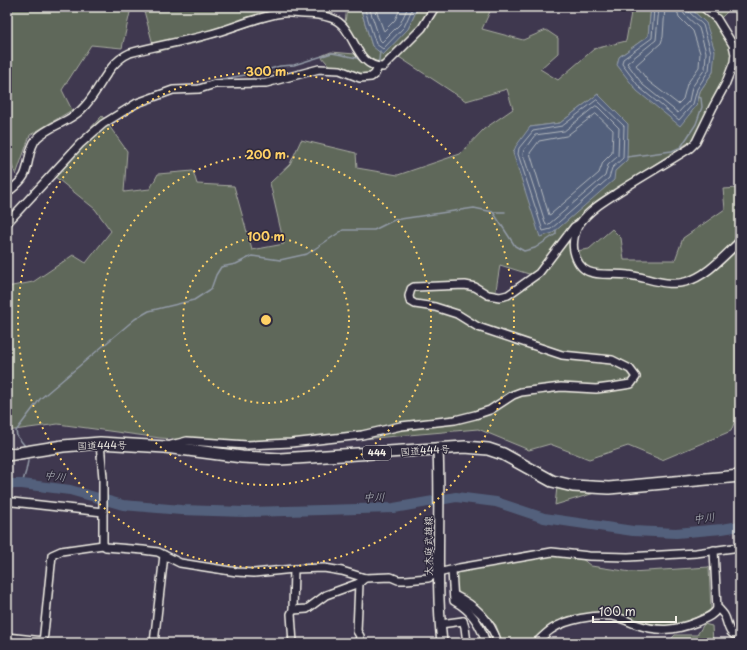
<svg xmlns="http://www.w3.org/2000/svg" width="747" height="650" font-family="'Playpen Sans','Klee One',sans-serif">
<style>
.green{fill:#5e675a;stroke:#a9aca1;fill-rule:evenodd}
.water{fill:#52617c;stroke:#939ba7}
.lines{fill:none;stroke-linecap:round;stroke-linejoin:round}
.shore{stroke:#b3b7bd;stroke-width:1}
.stream{stroke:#939ba7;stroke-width:1.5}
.river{stroke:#52617c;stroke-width:10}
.minor-casing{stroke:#f4f1e8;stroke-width:10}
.secondary-casing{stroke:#f4f1e8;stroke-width:12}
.trunk-casing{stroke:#f4f1e8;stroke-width:14}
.minor{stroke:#2f2a3d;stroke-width:7}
.secondary{stroke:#2f2a3d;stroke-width:9}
.trunk{stroke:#2f2a3d;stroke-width:11}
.ring{fill:none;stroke:#ffd166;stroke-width:2;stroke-dasharray:2 4}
.labels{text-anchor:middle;stroke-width:3;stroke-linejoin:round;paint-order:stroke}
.shield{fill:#2f2a3d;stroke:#b9b5b5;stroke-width:1}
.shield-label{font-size:9px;font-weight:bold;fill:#f4f1e8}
.street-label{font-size:10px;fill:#f4f1e8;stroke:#2f2a3d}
.water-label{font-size:11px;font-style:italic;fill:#b3b7bd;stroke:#2f2a3d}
.centre{fill:#ffd166;stroke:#2f2a3d;stroke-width:2}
.ring-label{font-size:12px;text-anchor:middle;font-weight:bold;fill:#ffd166;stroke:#2f2a3d;stroke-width:3;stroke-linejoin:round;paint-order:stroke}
</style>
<rect width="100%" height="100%" fill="#3f384f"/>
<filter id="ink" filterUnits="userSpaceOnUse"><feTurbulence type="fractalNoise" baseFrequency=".025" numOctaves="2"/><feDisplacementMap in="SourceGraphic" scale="8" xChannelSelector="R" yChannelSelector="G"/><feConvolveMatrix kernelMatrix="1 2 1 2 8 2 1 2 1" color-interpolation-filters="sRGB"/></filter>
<g filter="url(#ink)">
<g class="green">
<path d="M7,7H134L131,8L122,48L91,45L62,90L72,110L30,135L16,175L7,154Z"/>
<path d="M143,7H319L314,17L282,16L200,42L155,52Z"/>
<path d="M347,7H360L372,46L408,29L418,7H492L482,29L523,40L546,30L558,38V53L540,69L558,80L594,49L626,41L632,7H651L648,36L619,57L697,105L700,91L713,72L706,23L689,7H732L720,19L731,38L732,62L694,139L602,198L574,222L565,238L576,251L589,249L612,229L621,238L624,260H675L683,238L725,209L723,189L740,188V408L731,431L662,460L628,446L589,459L550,444L529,450L478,429L281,446L160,438L58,424L7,431V287L33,282L73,255L86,263L111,231L95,209L49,172L102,116L127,151L124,192L150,189L158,174L193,171L197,184L234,186L252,250L284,244L270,183L290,164L301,140L356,153L357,168L398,175L460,154L484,129L513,109L507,89L466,101L399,57L375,77L362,79L332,69L321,56L331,52L355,54L344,31ZM598,94L627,160L615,171L530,127L560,123ZM500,265L532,275L505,301L495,296Z"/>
<path d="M557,487L598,492L555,505Z"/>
<path d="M554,554L581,558L591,566L631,572L709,567L711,611L670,628L646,624L608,612L563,618L530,643H502L496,625L477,606L456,593V572Z"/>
<path d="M704,624L712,626L713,643H667L675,635H697Z"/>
</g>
<g class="water">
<path d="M360,7H418L408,29L383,55L372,46Z"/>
<path d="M651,7H689L706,23L715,51L713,72L700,91L697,105L680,126L637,91L617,65L619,57L648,36Z"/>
<path d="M598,94L628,124L627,160L615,171L614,180L553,233L540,237L513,153L516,146L530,127L560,123Z"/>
</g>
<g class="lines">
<g class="shore">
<path d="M364,7L376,44L383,49L404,27L413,7"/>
<path d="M369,7L380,40L382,42L400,24L408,7"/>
<path d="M375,7L383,29L384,31L395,20L401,7"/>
<path d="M654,7L652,38L623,59L622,64L640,88L679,120L693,104L697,89L709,70L711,52L703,25L688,11L687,7"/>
<path d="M659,7L656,40L627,63L643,85L678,113L689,101L692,87L705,69L706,52L699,28L684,14L682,7"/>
<path d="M665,7L663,37L661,43L636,65L648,81L678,104L683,99L687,84L699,67L700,53L693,31L679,17L676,7"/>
<path d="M597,100L624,126L623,158L612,168L609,178L551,229L543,231L518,154L519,148L533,131L562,126Z"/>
<path d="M596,106L598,107L619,128L618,156L608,165L605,176L549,224L546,225L523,154L524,150L535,135L564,131Z"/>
<path d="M596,114L613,130L612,153L603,162L599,173L551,214L549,215L530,153L539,141L566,136Z"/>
</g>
<g class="stream">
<path d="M376,64L379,60L380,51"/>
<path d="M211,81L257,73L280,66L294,65L332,53L357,58L369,68H373"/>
<path d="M627,157L672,151L681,147L696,124L702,107L701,98L698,97"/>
<path d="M493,212L515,246L524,251L535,248L556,234V230"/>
<path d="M25,446L17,436L16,431L40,399L135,319L149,311L194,300L211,289L216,275L221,267L236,264L252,256L280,260L307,254L343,230H374L394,220L474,208L493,212H505"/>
<path d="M22,484L26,471L28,461"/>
<path d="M695,643H696"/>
</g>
<path class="river" d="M7,484H22L70,490L123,505L181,510L245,512L394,508L456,497L496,502L544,518L633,531L676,533L722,529L740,526"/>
<defs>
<g id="minor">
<path d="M703,7L717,19L733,45L735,54L734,62L725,85L713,107L696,142L690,148C668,162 645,175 623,189C608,199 591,208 580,223C575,230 572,242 574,251C581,282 605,272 628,275C647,277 665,287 685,282C706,277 724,256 740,241"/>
<path d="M7,193C13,188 20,183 24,176C30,164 28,148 37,138C49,126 69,122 81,110C100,93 105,64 130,53C155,46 181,42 207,35C232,29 257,16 283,13C289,12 297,14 304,14C313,14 322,15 331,18C356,26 353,67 383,67L422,28L435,7"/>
<path d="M7,223L80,144L103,124L137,103L173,90L199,89L215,84L266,83L319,69L340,70L360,78L371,77L375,74L378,67"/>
<path d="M100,443L103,478V545"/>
<path d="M171,445L187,441L247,445L291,443L362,435L401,426L455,420L475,415L490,410L513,395L521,392L561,387L596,389L612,387L631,384L636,377L630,369L612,360L562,355L478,327L457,314L435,307L415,304L410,301L409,296L411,289L414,287L465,285L475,287L488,295L500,297L508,295L539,273L574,227L579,224"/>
<path d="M7,502H13L103,512"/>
<path d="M294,569L293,610L307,609L326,595L359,583L365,578"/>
<path d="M452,571L454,601C472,611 480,624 486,643"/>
<path d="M454,595C476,606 490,619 498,643"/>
<path d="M717,609H719C721,612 724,614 725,617C729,627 728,635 740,636"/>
<path d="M463,621L465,627L467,643"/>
<path d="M440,624L463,621"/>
<path d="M7,637L43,641"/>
<path d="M43,643L52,555L61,551L103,545L106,547L143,550L158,552L180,563L237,572L254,573L294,569L324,568L342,571L365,578L391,577L398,580H406L428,578L438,573L459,568L552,552L589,556L628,557L696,553L740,547"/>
<path d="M154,643L164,555"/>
<path d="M293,643L291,614L293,610"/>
<path d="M359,643L360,636L357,631L359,583"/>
<path d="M536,643C541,638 547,632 552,629C567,619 594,615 612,616C619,617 628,621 635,624C658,632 674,631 697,622C705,618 712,617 717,609L714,550"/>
</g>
<path id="secondary" d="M438,449C441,514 435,579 442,643"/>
<path id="trunk" d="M7,455L63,446L100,443L165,447L242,457L280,459L465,447L488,449L503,454L552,481L573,486L609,488L740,476"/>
</defs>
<use href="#minor" class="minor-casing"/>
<use href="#secondary" class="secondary-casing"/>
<use href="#trunk" class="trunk-casing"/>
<use href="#minor" class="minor"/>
<use href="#secondary" class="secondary"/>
<use href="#trunk" class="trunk"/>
</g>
</g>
<g class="ring">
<circle cx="266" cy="320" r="83"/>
<circle cx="266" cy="320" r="165"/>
<circle cx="266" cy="320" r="248"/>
</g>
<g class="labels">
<rect class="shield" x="363" y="446" width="28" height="14" rx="3"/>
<g class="shield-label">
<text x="377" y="456">444</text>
</g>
<g class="street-label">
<text transform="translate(102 445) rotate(-1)" y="4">国道444号</text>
<text transform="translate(425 450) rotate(-4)" y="4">国道444号</text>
<text transform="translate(428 546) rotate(-90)" y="4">大木庭武雄線</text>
</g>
<g class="water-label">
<text transform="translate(55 476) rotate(8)" y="4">中川</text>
<text transform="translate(374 497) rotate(-1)" y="4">中川</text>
<text transform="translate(704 518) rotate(-7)" y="4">中川</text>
</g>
</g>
<circle cx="266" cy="320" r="6" class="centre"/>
<g class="ring-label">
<text x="266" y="76">300 m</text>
<text x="266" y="159">200 m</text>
<text x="266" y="241">100 m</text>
</g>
<rect width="747" height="650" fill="none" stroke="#2f2a3d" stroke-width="24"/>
<rect x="12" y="12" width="723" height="626" fill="none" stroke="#f4f1e8" stroke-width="1.5" filter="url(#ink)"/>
<path d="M593 616v6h83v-6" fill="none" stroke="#f4f1e8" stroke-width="2"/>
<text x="599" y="616" font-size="12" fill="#f4f1e8" stroke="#2f2a3d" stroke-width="3" paint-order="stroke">100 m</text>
</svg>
